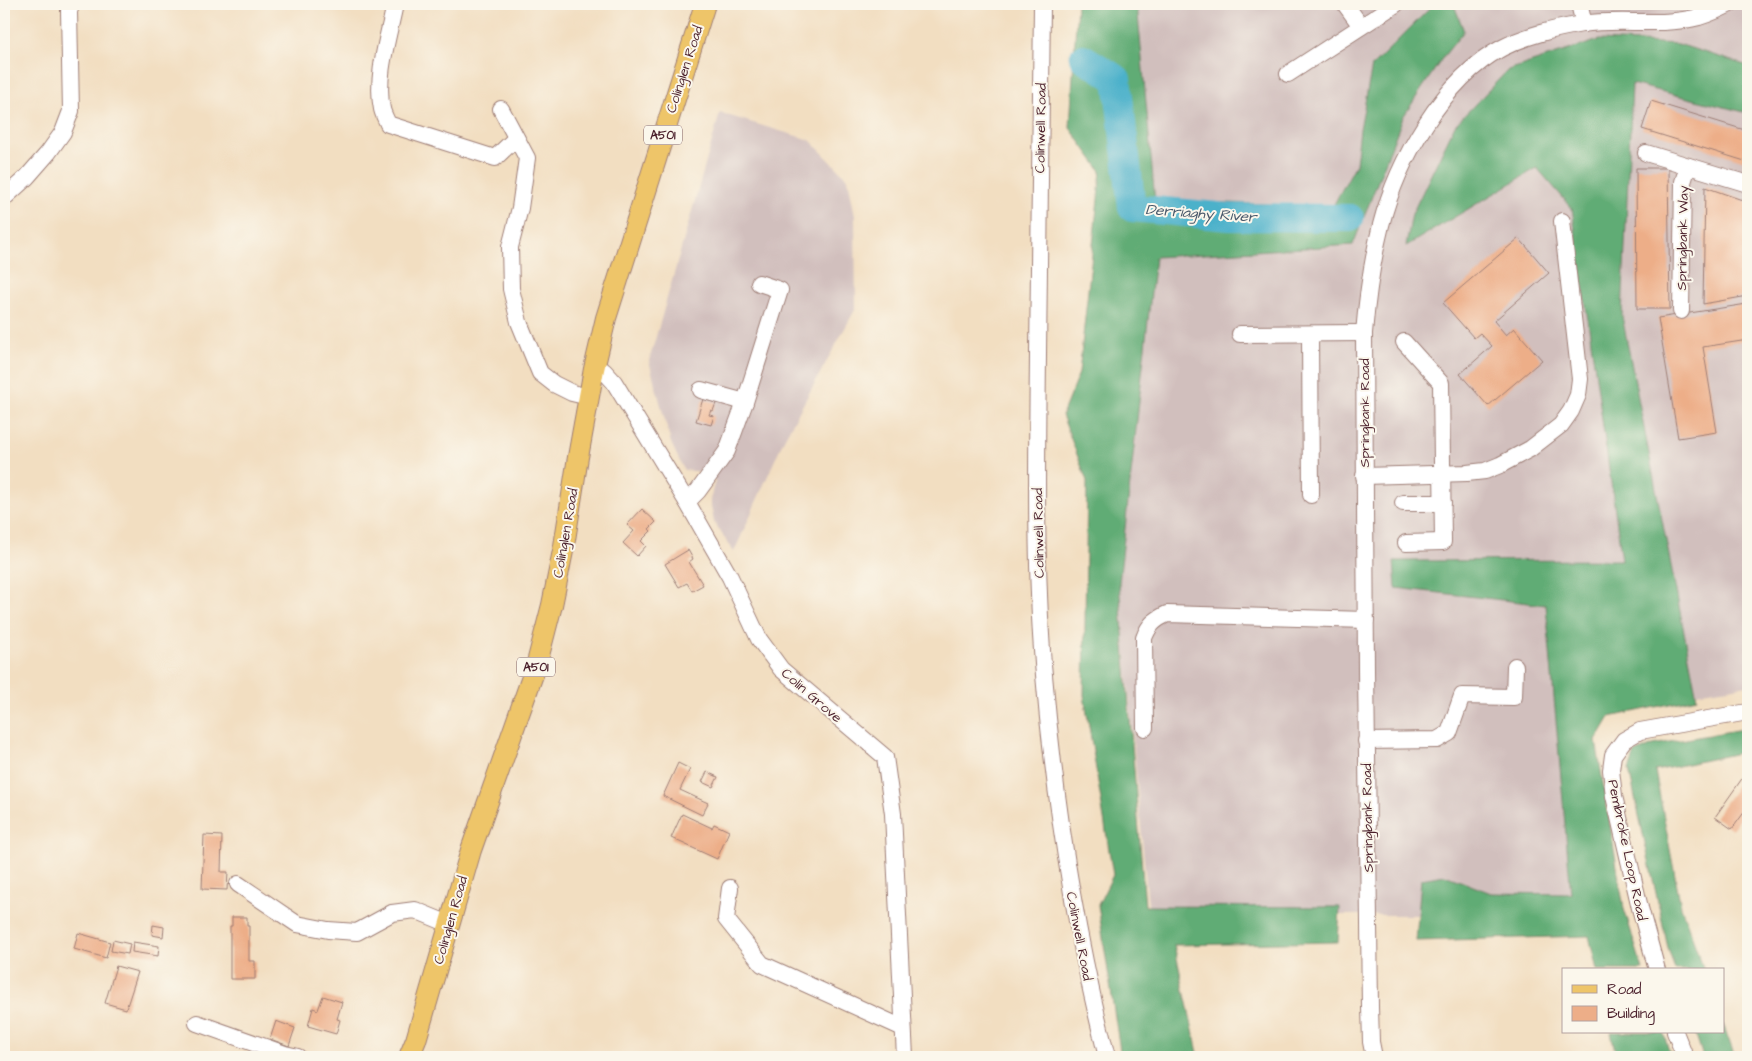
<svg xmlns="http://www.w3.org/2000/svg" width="1752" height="1061" font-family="'Architects Daughter',sans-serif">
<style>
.industrial{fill:#d1bfbd}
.forest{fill:#60ac74;stroke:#556650}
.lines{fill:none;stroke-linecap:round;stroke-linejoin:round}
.river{stroke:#4bb1ca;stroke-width:28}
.building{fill:#edae88}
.minor-casing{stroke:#9e7e76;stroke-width:18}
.major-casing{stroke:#9e7e76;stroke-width:22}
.minor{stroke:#fff;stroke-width:16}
.major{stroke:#eec569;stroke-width:20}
.labels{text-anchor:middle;stroke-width:4;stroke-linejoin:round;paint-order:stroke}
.shield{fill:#fbf7ec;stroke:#7f6065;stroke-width:1}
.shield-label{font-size:12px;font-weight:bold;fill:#4a1f2b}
.street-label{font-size:14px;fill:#4a1f2b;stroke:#fbf7ec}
.water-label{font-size:15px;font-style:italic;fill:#4a596b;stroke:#fbf7ec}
</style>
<rect width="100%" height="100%" fill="#fbf7ec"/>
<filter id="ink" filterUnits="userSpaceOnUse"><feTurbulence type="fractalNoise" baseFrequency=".02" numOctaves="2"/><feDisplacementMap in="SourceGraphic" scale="10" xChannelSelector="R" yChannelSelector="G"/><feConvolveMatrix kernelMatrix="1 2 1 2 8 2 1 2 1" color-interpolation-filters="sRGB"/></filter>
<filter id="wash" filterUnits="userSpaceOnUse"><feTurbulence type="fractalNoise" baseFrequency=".0096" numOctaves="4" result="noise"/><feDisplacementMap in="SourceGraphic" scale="20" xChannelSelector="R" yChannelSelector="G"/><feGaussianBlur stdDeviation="1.12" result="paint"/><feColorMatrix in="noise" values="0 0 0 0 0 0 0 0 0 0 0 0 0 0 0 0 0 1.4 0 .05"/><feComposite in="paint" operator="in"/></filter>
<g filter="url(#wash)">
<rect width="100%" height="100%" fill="#f2dec1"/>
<g class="industrial">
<path d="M1137,4H1748V685L1689,694L1569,720L1581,915H1149L1119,583L1155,257L1154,201Z"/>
<path d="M720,113L810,140L848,179L855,216L856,308L785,437L734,552L714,522L710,500L715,480L703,472L684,470L671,443L649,361Z"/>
</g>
<g class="forest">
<path d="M1077,4H1137L1155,201L1333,206L1356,164L1360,129L1372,66L1434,4L1454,5L1464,31L1443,57L1403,117L1353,245L1155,257L1119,583L1145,906L1340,907L1338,942L1174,945L1199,1057H1121L1098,905L1113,875L1084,695L1087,481L1062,415L1079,373L1101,171L1070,128Z"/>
<path d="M1599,40L1678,44L1748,66V113L1632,84L1622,316L1697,698L1610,717L1596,741L1624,909L1643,970H1597L1589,936L1416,941L1421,879L1445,875L1491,893L1571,894L1546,605L1396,588L1394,561L1622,560L1572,208L1537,168L1406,246L1412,214L1455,125L1508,70Z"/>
<path d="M1748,728V751L1655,771L1681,907L1704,970H1675L1668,948L1629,770L1635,753L1653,745Z"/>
<path d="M1723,1024L1735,1057H1703L1695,1032H1723Z"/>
<path d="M1611,1032H1663L1671,1057H1616Z"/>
</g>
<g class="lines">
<path class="river" d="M1083,58L1117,79L1132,208L1229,217L1350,218"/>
</g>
<g id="blocks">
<g class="building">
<path d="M1651,101L1748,131V162L1642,129Z"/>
<path d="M1636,168H1668L1670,309H1637Z"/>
<path d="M1705,187L1748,202V296L1703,304Z"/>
<path d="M1519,238L1549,273L1494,321L1506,335L1514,328L1542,360L1488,406L1460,374L1492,346L1480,333L1474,338L1443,303Z"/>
<path d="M1747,304L1748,340L1703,347L1717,432L1678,438L1658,318Z"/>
<path d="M703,399L716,403L713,411L711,410L709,415L714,416L711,425L696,421Z"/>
<path d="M642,509L656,522L649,529L651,531L641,541L646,546L637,556L623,543L634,531L627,525Z"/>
<path d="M688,550L693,559L689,562L703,585L692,591L687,583L679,587L665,564Z"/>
<path d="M678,763L690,769L680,790L708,803L702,815L663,796Z"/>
<path d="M707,772L718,777L713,787L702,782Z"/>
<path d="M1746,773L1748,774V807L1732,829L1715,817Z"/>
<path d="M682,814L712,828L714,824L729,831L717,859L671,838Z"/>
<path d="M204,835L222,836L221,872H228L227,890L202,889Z"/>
<path d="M232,917H247V926H249V961H255V979H230V926H232Z"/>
<path d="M153,925L164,927L163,937L152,935Z"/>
<path d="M78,933L110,942L106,958L74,949Z"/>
<path d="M113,940L130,944L128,954L111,951Z"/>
<path d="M133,942L159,946L158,956L132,952Z"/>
<path d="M116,966L138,972L126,1009L105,1003Z"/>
<path d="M323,996L342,1002L337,1019L340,1020L336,1034L308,1026L313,1008L318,1010Z"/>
<path d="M276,1021L295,1028L289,1046L270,1039Z"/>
</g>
</g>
</g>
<g filter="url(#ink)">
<use href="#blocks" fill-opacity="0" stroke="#9e7e76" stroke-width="1"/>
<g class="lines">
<defs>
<g id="minor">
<path d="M395,4C389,35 375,77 382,109C383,114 386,119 388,124L495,158L516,138"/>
<path d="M1042,4C1040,121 1039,238 1038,355C1037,458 1035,561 1043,664C1054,797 1074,928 1107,1057"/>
<path d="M1345,4L1361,26"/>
<path d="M1579,4L1584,24"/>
<path d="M1288,74L1396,4"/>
<path d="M501,109L527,158L520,208L510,247L511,289L519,322L540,373L554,384L572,393L589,397"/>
<path d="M1646,153L1748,184"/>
<path d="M4,198L27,177L48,153L63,132L71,111L69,11L72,4"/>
<path d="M1681,311L1683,182L1688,166"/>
<path d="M1240,334L1364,333"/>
<path d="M1310,334L1311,495"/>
<path d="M1404,342L1441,383L1443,542L1406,543"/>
<path d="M594,369L604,371L614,382L687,502L730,577L759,639L781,669L885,757L893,814L905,1057"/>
<path d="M701,390L745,402"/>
<path d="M1364,476L1467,473L1485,471L1500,465L1530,449L1561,425L1571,411L1578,395L1580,379L1562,221"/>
<path d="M687,502L698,491L727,451L745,402L780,290L759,283"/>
<path d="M1403,503H1443"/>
<path d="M1145,728L1144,638C1149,625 1154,620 1167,614L1366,620"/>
<path d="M1366,741L1437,740L1449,733L1462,696L1514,697L1515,666"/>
<path d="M238,884L297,924L328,930L357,932L392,913L415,910L449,924"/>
<path d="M730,888L726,919L762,964L903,1028"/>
<path d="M1657,970L1640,908L1614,796L1611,770L1613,755L1624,740L1640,731L1748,712"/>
<path d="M197,1023L285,1054L298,1057"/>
<path d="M1675,1032L1685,1057"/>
<path d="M1374,1057L1371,1042L1370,1007L1366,670L1364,333C1367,297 1372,261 1381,225C1397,162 1443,79 1502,48C1527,35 1554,29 1582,24C1620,18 1661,27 1699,17C1709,14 1720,9 1730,4"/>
</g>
<path id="major" d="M409,1057L416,1040L471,850L537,663L552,605L564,546L578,457L594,369L606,318L705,4"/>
</defs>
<use href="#minor" class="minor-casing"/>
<use href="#major" class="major-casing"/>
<use href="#minor" class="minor"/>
<use href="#major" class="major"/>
</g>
</g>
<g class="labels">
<g class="shield">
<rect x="644" y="125.5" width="38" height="19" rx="4"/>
<rect x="517" y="657.5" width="38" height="19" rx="4"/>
</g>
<g class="shield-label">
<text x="663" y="139">A501</text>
<text x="536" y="671">A501</text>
</g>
<g class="street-label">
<text transform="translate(684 69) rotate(-72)" y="5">Colinglen Road</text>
<text transform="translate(1040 128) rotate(-89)" y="5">Colinwell Road</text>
<text transform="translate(1682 238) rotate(-89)" y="5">Springbank Way</text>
<text transform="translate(1364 413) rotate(-90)" y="5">Springbank Road</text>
<text transform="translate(565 533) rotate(-80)" y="5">Colinglen Road</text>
<text transform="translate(1038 533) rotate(-91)" y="5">Colinwell Road</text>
<text transform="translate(812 695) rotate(41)" y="5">Colin Grove</text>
<text transform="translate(1367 818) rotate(-91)" y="5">Springbank Road</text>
<text transform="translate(1628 850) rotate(78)" y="5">Pembroke Loop Road</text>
<text transform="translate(450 920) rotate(-74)" y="5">Colinglen Road</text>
<text transform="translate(1080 936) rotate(79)" y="5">Colinwell Road</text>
</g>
<g class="water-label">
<text transform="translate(1201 213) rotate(4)" y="5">Derriaghy River</text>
</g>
</g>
<rect width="1752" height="1061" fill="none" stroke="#fbf7ec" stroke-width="20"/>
<rect x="1562" y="968" width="162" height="65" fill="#fbf7ec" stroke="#b4a19f"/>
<rect x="1572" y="985" width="25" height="8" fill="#eec569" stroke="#b4a19f"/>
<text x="1607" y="994" font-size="15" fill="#4a1f2b">Road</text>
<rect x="1572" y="1006" width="25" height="15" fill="#edae88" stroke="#b4a19f"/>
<text x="1607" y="1018" font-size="15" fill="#4a1f2b">Building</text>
</svg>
